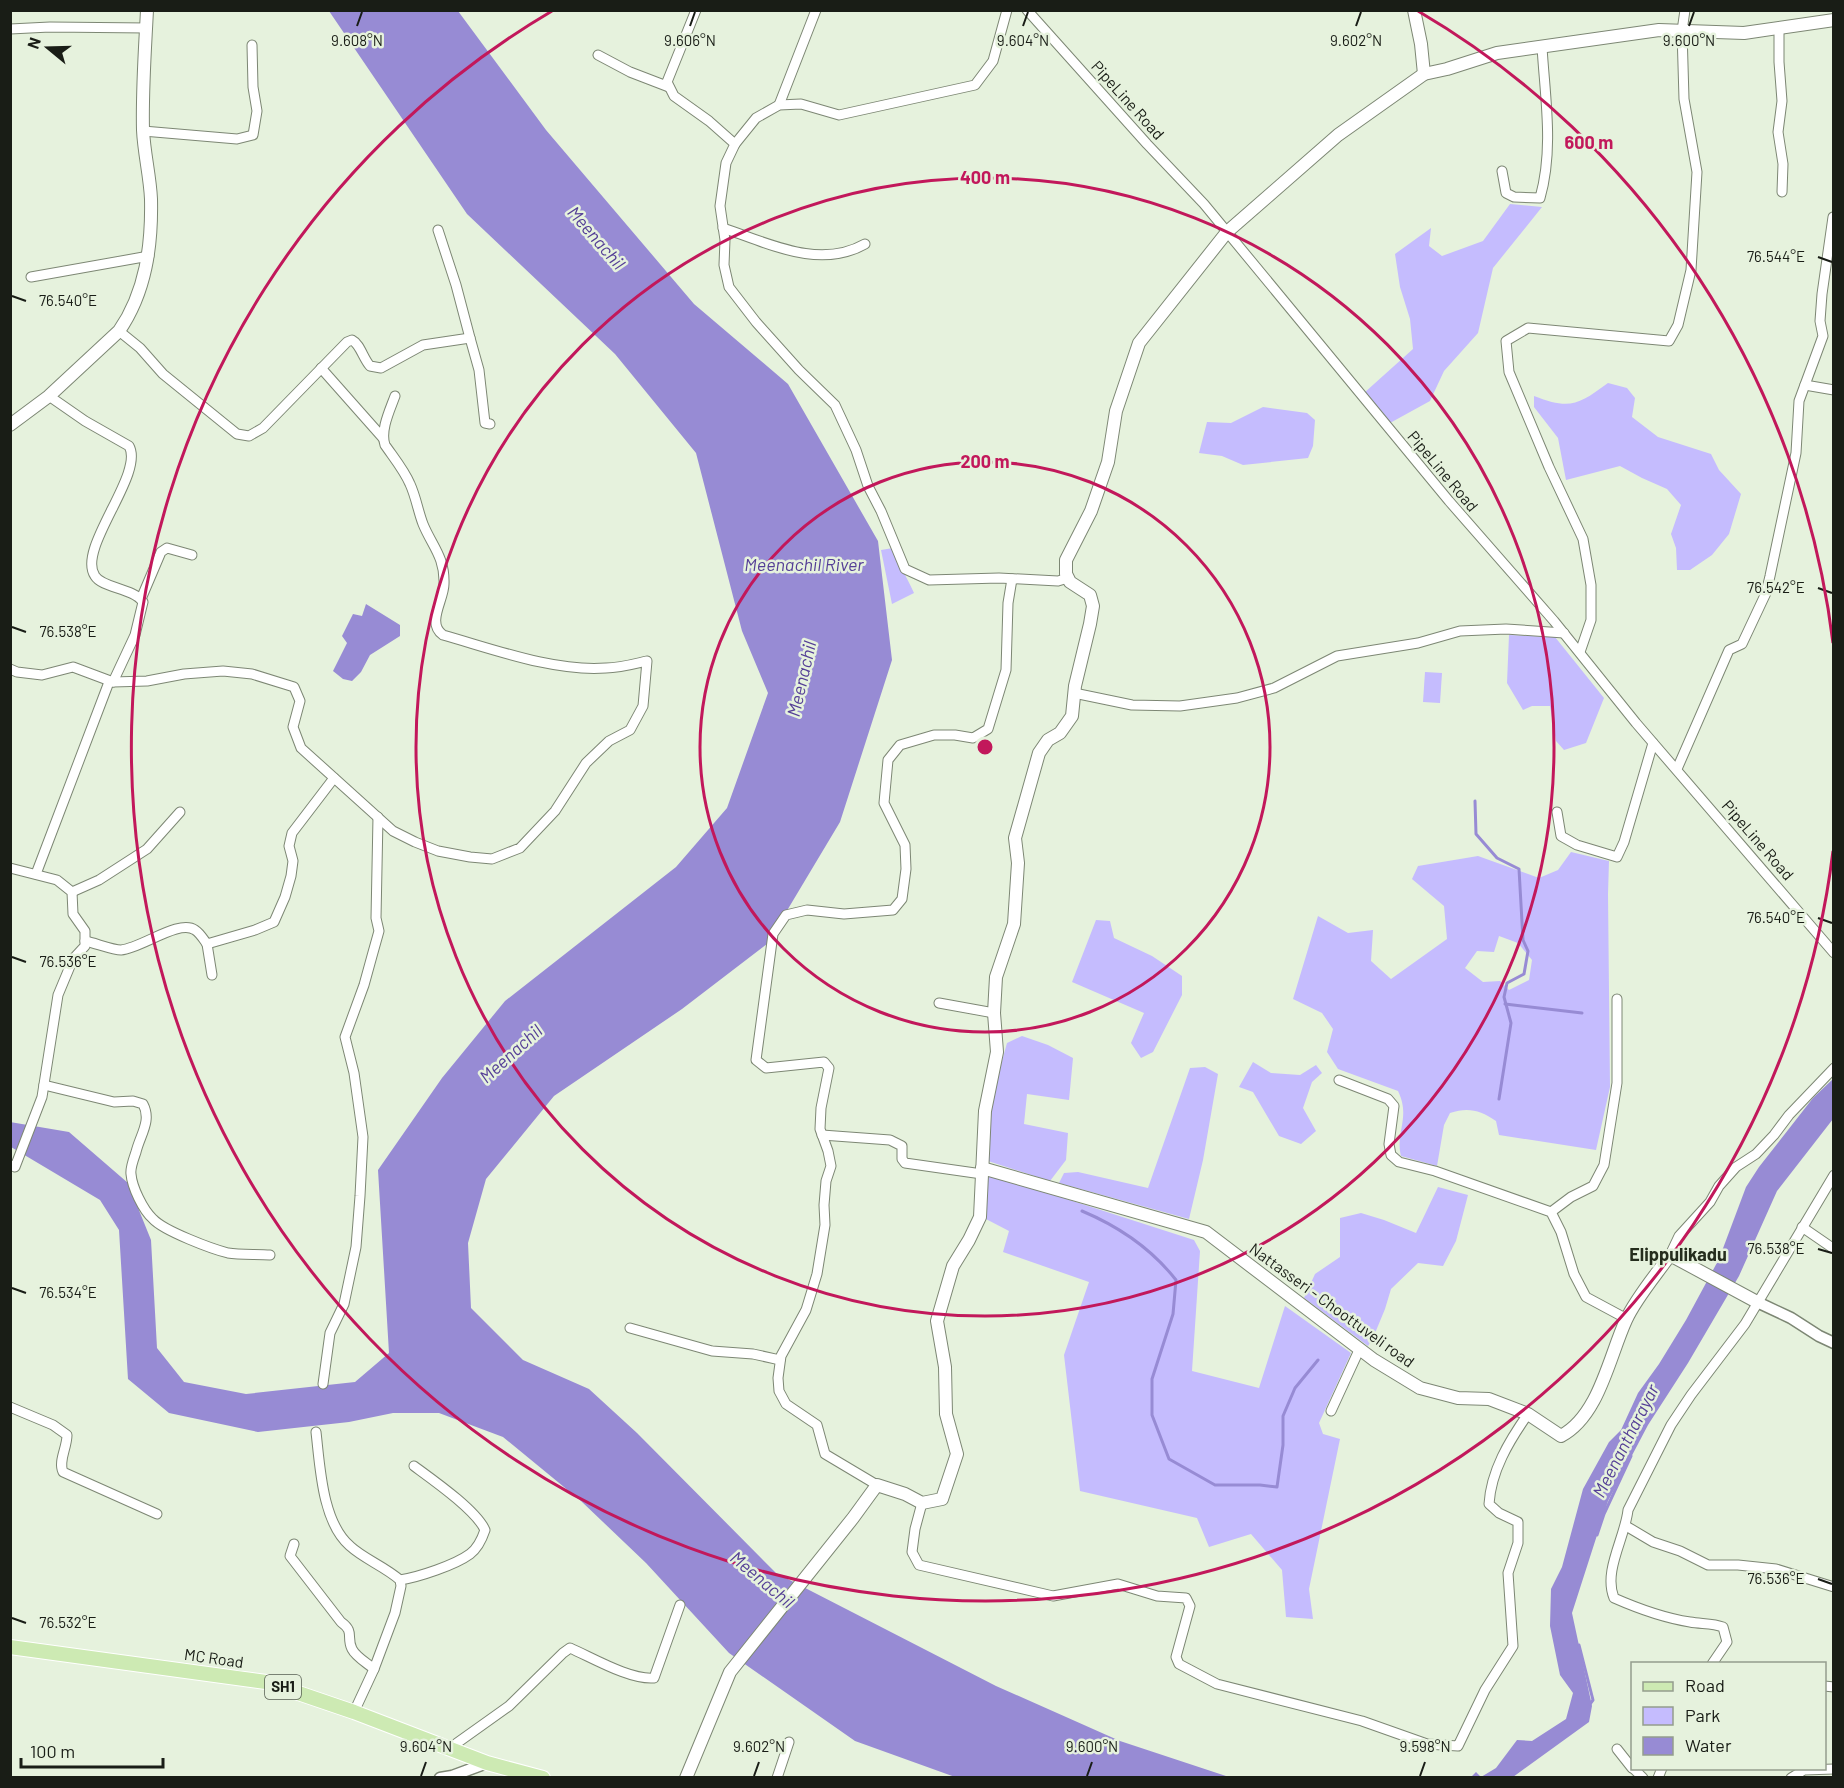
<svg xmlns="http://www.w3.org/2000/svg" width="1844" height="1788" font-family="Barlow,sans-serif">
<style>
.green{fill:#c5bcfe;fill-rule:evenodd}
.water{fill:#978bd4}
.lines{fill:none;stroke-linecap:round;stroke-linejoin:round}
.stream{stroke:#978bd4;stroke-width:3}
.minor-casing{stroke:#7d8774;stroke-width:11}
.tertiary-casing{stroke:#7d8774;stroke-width:13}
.secondary-casing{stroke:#7d8774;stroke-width:14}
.primary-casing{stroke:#fff;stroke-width:16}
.minor{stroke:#fff;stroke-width:9}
.tertiary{stroke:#fff;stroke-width:10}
.secondary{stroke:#fff;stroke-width:12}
.primary{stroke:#cdeab3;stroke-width:14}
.ticks{fill:none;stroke:#191d16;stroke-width:2}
.ring{fill:none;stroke:#c2185b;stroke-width:3}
.labels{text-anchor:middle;stroke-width:5;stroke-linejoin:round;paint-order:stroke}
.shield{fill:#e6f2dd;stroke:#565d52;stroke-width:1.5}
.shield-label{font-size:15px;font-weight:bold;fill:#191d16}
.street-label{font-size:16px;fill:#191d16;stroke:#e6f2dd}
.water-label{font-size:18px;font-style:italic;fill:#543e96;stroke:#e6f2dd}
.neighbourhood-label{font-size:18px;font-weight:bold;fill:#252d1d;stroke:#e6f2dd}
.ticks-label{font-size:15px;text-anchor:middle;fill:#191d16;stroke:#e6f2dd;stroke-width:5;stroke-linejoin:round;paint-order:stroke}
.centre{fill:#c2185b;stroke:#e6f2dd;stroke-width:3}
.ring-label{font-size:18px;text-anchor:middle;font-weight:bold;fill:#c2185b;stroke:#e6f2dd;stroke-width:5;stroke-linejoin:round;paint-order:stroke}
</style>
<rect width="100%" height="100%" fill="#e6f2dd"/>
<g class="green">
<path d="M1510,204L1542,207L1493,268L1478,333L1444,371L1430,401L1390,423L1364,393L1413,349L1410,319L1400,287L1395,254L1431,228L1429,246L1442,256L1483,241Z"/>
<path d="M1608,383L1627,388L1635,398L1632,417L1658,437L1711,454L1719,470L1741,494L1729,534L1712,555L1690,570H1677L1676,548L1671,534L1681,505L1667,489L1642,478L1620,466L1566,480L1558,438L1534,407V396C1570,410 1578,405 1608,383Z"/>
<path d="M1263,407L1307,413L1315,420L1313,446L1308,458L1243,465L1222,456L1199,453L1207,422L1231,423Z"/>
<path d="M893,548C899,566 907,577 914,593L892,604L881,550Z"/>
<path d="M1509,635L1555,637L1604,698L1586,743L1564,750L1556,741L1550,706H1532L1523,710L1507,683Z"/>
<path d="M1425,672L1442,673L1440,703L1423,702Z"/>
<path d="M1571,852L1609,861L1608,894L1610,1087L1596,1150L1499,1135L1496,1121C1480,1110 1468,1107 1450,1113L1444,1125L1437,1166L1401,1156C1395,1132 1411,1118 1398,1091L1338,1069L1327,1052L1333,1029L1322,1013L1293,999L1318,916L1348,933L1373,930L1371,961L1391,979L1447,939L1444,906L1412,879L1418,866L1478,856L1539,878L1558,870ZM1499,936L1518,943L1532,960L1529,980L1509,990L1500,981L1483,982L1465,968L1477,951L1494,952Z"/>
<path d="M1096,920L1110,921L1114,938L1152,956L1182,976V995L1153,1052L1141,1058L1131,1043L1144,1013L1072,982Z"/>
<path d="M1022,1036L1048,1045L1073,1058L1069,1100L1027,1094L1024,1124L1068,1133L1066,1160L1050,1181L988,1161L989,1123L994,1090L1007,1043Z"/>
<path d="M1253,1062L1271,1073L1300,1075L1316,1065L1322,1073L1312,1082L1303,1108L1316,1131L1301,1144L1279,1136L1253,1092L1239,1087Z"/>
<path d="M1205,1067L1218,1074L1203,1160L1189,1219L1059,1183L1064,1173L1078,1172L1148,1188L1190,1068Z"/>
<path d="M989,1174L1194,1240L1200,1251L1192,1371L1259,1388L1285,1306L1351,1353L1319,1423L1323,1434L1340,1439L1309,1589L1313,1619L1286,1617L1282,1570L1251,1534L1209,1547L1197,1518L1080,1491L1064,1355L1089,1282L1003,1252L1009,1231L984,1218L985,1178Z"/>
<path d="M1438,1187L1468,1195L1456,1241L1443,1266L1418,1263L1391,1289L1385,1309L1373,1338L1368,1346L1304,1298L1315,1274L1340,1257V1218L1361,1213L1384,1220L1416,1233Z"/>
</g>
<g class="water">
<path d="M329,11H458L546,130L694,304L788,384L878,541L892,660L840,822L767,944L682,1009L554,1096L486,1179L468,1243L471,1308L523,1360L589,1389L637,1433L776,1573L996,1686L1120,1741L1229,1777H955L855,1741L729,1653L646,1563L581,1501L503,1437L439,1413H393L349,1422L258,1432L169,1413L128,1379L119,1230L100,1200L11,1147L10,1122L69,1132L128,1183L151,1240L157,1348L184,1382L246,1394L355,1382L389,1353L378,1170L442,1078L505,1001L676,867L727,808L768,693L742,631L696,453L615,354L467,214Z"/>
<path d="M366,604L400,625V636L370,655L361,672L352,681L343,679L333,671L347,643L342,636L353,614L362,616Z"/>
<path d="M1833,1079V1119L1777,1191L1739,1276L1688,1363L1648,1425L1608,1501L1572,1613L1592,1706L1589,1722L1513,1777L1470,1778L1476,1772L1481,1777L1496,1768L1517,1740L1532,1741L1566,1719L1573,1693L1560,1675L1550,1626L1551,1589L1562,1567L1583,1489L1609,1442L1621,1430L1638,1393L1659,1364L1686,1320L1719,1259L1746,1187L1759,1167L1813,1098Z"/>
</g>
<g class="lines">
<g class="stream">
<path d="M1475,801L1476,834L1497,858L1519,869L1523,940L1528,951L1524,974L1507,983L1504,997L1511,1023L1499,1099"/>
<path d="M1505,1004L1582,1013"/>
<path d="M1082,1211C1120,1227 1151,1248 1176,1280L1173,1314L1152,1379V1415L1169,1459L1215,1485H1260L1277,1487L1283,1445V1416L1295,1388L1318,1360"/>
<path d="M1597,1535L1604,1514L1631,1456"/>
<path d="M1579,1645L1593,1700L1590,1704"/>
</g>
<defs>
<g id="minor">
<path d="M696,10L667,82L674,96L709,121L735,144L726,163L720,206L725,240L724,265L729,287L756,322L799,370L835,405L856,450L868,486L881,511L905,569L929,580L999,578L1058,581L1068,578"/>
<path d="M1027,10L1147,144L1204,204L1449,501L1554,621L1636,723L1834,953"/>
<path d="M1779,27V62L1782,101L1778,132L1783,164L1782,192"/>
<path d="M10,29L50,27L147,28"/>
<path d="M598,55L630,72L669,87"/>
<path d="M779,105L816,10"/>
<path d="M143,131L237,139L253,135L257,111L253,87L252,45"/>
<path d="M735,144L756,118L779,105L801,104L839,115L975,85L993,61L1007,10"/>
<path d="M1502,171L1506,193L1514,197L1540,198C1554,149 1545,97 1542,47"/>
<path d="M723,228C768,243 819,270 865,244"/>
<path d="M31,277L149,256"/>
<path d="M119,331L140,348L163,374L237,434L249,436L263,428L347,342L352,340C360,344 363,358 370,366L381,368L423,345L470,338L456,285L438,230"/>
<path d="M470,338L479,370L485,423L490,424"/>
<path d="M321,368L383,438"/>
<path d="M1805,385L1834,390"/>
<path d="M49,396L85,421L129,446C145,474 76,549 95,576C102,588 133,588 143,602L135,635L113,682"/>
<path d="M141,599L161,552L167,548L192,555"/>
<path d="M1580,652L1591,620V585L1583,539L1549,467L1509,372L1506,341L1528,328L1669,341L1678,325L1691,270L1697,172L1684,99L1682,31L1685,10"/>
<path d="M10,669L17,672L42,675L73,667L113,682L147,681L184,674L223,671L252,674L294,687L300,701L293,727L301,748L393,831L415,842L438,851L470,857L492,859L520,848L555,811L586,763L609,741L630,730L643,706L647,661C634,664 620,668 606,668C554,672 493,649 443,635C426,623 444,600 444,584C445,557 432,546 423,524C418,511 416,497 410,484C404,470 394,458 385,445C380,430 390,410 395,396"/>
<path d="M1074,693L1132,705L1180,706L1237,698L1274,688L1337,656L1418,643L1460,631L1506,629L1564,633"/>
<path d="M1677,769L1729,650L1742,644L1766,593L1770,576L1796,453L1799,401L1823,336L1820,321L1822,294L1833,217"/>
<path d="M1557,812L1561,836L1577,845L1617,857L1624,842L1653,743"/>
<path d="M10,868L57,880L72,892L73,914L85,931V946L73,959L58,995L42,1097L15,1167L10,1165"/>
<path d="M36,874L109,682"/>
<path d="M72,892L99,880L147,849L180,812"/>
<path d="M85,941C95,943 113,950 121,950C142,948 179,919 195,930C200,933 204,940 207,944L255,930L274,922L285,897L291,876L293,861L289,846L292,833L334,778"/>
<path d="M207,944L212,975"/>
<path d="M939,1003L994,1013"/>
<path d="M1339,1080L1388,1099L1394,1106L1389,1144L1391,1155L1399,1162L1435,1171L1551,1212L1561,1232L1574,1274L1586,1297L1627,1319"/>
<path d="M44,1085L114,1102L133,1101L143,1104C152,1121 140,1135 136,1152C134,1158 130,1168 131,1174C132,1187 143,1210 153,1219C164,1231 212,1249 228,1253C240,1255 257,1254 270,1255"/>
<path d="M822,1135L890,1140L902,1146V1159L905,1163L982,1174"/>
<path d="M1551,1212L1571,1197L1593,1186L1604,1165L1617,1083V999"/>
<path d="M1802,1227L1834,1249"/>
<path d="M1670,1255L1679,1236L1710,1202L1719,1186L1736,1167L1756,1154L1774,1135L1789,1115L1834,1068"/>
<path d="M630,1328L712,1351L753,1354L780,1360"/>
<path d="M323,1384L330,1333L344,1304L356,1247L360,1196L363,1137L354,1073L345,1037L364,985L372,956L379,931L376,918L378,817"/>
<path d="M10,1407L53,1425L67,1435C67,1448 58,1461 63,1472L157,1514"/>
<path d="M1331,1411L1360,1348"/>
<path d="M316,1432C320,1466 322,1522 350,1546C364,1559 384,1566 400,1580L401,1586L395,1613L374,1669L354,1712"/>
<path d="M877,1485L825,1454L817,1425L786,1404L779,1391L778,1378L781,1356L806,1310L817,1274L825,1225L824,1205L826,1181L831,1166L828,1151L820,1129L821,1108L829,1068L824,1062L766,1068L756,1060L773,934L786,915L807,910L844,914L893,910L902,899L906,869L905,845L884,803L888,760L900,745L934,735H955L973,738L988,729L1006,670L1008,603L1012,579"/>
<path d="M922,1503L915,1529L912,1552L919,1565L1053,1596L1118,1584L1157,1596L1186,1598L1190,1606L1176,1657L1179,1664L1217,1684L1362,1721L1427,1744L1458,1746L1485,1690L1513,1646L1508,1573L1518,1543V1522L1499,1513L1489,1504C1491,1471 1509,1441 1528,1414"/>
<path d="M1626,1526L1653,1542L1680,1551L1708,1565H1738L1776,1569L1834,1587"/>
<path d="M294,1544L290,1556L341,1622C355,1632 346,1637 352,1649C356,1657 367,1663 374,1669"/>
<path d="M400,1580C419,1577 455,1565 470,1554C478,1548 482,1539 485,1530C476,1510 433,1480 414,1466"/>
<path d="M1712,1664L1727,1642L1723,1627C1713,1623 1701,1624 1690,1622C1664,1618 1639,1609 1614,1598C1603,1571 1625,1538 1628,1510L1671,1425L1691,1395L1745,1324L1834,1175"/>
<path d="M1824,1686L1834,1687"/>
<path d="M450,1748L509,1706L563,1653L570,1648C593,1658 630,1680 654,1678L680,1605"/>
<path d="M1617,1749L1632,1768"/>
<path d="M1633,1768L1643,1778"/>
<path d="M777,1778L789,1742"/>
<path d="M1658,1778L1662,1768"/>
<path d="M1791,1778L1804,1770L1834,1769"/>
</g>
<g id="tertiary">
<path d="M1757,1302L1791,1318L1819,1336L1834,1343"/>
<path d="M440,1778L452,1776L487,1763"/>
</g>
<g id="secondary">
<path d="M1414,10L1421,44L1424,74"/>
<path d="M10,425L49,396L119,331C146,292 152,245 151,199C150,176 144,153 143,130C142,90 145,50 147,10"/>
<path d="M982,1168L1206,1232L1374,1360L1420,1388L1458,1398L1489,1399L1528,1414L1561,1436C1599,1416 1609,1357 1626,1320C1636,1298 1656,1275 1670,1255L1757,1302"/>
<path d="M686,1778L730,1672L853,1518L877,1485L905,1494L922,1503L942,1499L957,1454L946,1414L945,1367L937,1321L953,1266L969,1240L980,1217L985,1111L997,1052L994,1013L996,977L1014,924L1018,863L1015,838L1039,753L1048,740L1060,733L1072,716L1075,686L1090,624L1093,606L1090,595L1070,582L1066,574V560L1091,511L1108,462L1116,411L1139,343L1227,232L1338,135L1424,74L1447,69L1497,53L1659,30L1744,33L1834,20"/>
</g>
<path id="primary" d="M10,1647L266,1682L354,1712L487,1763L543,1778"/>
</defs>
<use href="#minor" class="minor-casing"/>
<use href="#tertiary" class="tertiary-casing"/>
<use href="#secondary" class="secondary-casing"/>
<use href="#primary" class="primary-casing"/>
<use href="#minor" class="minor"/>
<use href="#tertiary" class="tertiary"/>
<use href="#secondary" class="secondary"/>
<use href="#primary" class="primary"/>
</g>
<path class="ticks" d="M357,26L362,12M690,26L695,12M1023,26L1028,12M1356,26L1361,12M1689,26L1694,12M1818,257L1832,262M12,296L26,301M1818,588L1832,593M12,627L26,632M1818,918L1832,923M12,957L26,962M1818,1249L1832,1253M12,1288L26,1293M1818,1579L1832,1584M12,1618L26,1623M421,1776L426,1762M754,1776L759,1762M1087,1776L1092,1762M1420,1776L1425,1762"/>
<g class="ring">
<circle cx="985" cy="747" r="285"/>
<circle cx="985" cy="747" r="569"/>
<path d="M1833 851A854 854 0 1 1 552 11M1418 11A854 854 0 0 1 1833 643"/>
</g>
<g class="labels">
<rect class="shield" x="265" y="1675" width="36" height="24" rx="4.5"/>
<g class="shield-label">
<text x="283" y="1692">SH1</text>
</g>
<g class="street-label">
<text transform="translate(1128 100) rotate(48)" y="6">PipeLine Road</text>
<text transform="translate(1443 471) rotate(50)" y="6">PipeLine Road</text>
<text transform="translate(1758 840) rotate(49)" y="6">PipeLine Road</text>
<text transform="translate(1332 1305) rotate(36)" y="6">Nattasseri - Choottuveli road</text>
<text transform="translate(214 1658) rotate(8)" y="6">MC Road</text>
</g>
<g class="water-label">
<text transform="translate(596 238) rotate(49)" y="6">Meenachil</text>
<text x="804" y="571">Meenachil River</text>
<text transform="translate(802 679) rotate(-77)" y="6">Meenachil</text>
<text transform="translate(511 1054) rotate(-42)" y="6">Meenachil</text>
<text transform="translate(1626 1441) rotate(-63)" y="6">Meenantharayar</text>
<text transform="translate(762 1580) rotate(40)" y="6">Meenachil</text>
</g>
<g class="neighbourhood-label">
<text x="1678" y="1261">Elippulikadu</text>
</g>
</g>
<g class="ticks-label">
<text x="357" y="46">9.608°N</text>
<text x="690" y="46">9.606°N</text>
<text x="1023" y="46">9.604°N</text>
<text x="1356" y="46">9.602°N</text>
<text x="1689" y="46">9.600°N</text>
<text x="1776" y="262">76.544°E</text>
<text x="68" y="306">76.540°E</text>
<text x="1776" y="593">76.542°E</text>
<text x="68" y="637">76.538°E</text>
<text x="1776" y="923">76.540°E</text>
<text x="68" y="967">76.536°E</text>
<text x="1776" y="1254">76.538°E</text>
<text x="68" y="1298">76.534°E</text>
<text x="1776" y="1584">76.536°E</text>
<text x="68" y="1628">76.532°E</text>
<text x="426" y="1752">9.604°N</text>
<text x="759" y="1752">9.602°N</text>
<text x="1092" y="1752">9.600°N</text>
<text x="1425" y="1752">9.598°N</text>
</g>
<circle cx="985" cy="747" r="9" class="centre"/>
<g class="ring-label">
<text x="1589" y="149">600 m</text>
<text x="985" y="184">400 m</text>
<text x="985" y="468">200 m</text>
</g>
<rect width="1844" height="1788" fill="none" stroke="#191d16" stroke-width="24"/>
<rect x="1631" y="1662" width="195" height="108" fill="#e6f2dd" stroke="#949d8d" stroke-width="1.5"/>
<rect x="1643" y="1682" width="30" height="9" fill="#cdeab3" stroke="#949d8d" stroke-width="1.5"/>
<text x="1685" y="1692" font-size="18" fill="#191d16">Road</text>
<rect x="1643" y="1707" width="30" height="18" fill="#c5bcfe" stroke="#949d8d" stroke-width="1.5"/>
<text x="1685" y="1722" font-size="18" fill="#191d16">Park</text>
<rect x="1643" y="1737" width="30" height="18" fill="#978bd4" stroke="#949d8d" stroke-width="1.5"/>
<text x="1685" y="1752" font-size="18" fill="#191d16">Water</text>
<g transform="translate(48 48) rotate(289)" stroke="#e6f2dd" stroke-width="4.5" paint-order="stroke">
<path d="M0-4.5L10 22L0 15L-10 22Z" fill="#191d16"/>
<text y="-9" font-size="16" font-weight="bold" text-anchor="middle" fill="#191d16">N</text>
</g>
<path d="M21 1758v9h142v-9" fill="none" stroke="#191d16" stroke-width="3"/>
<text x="30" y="1758" font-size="18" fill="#191d16" stroke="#e6f2dd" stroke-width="4.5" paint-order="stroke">100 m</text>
</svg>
